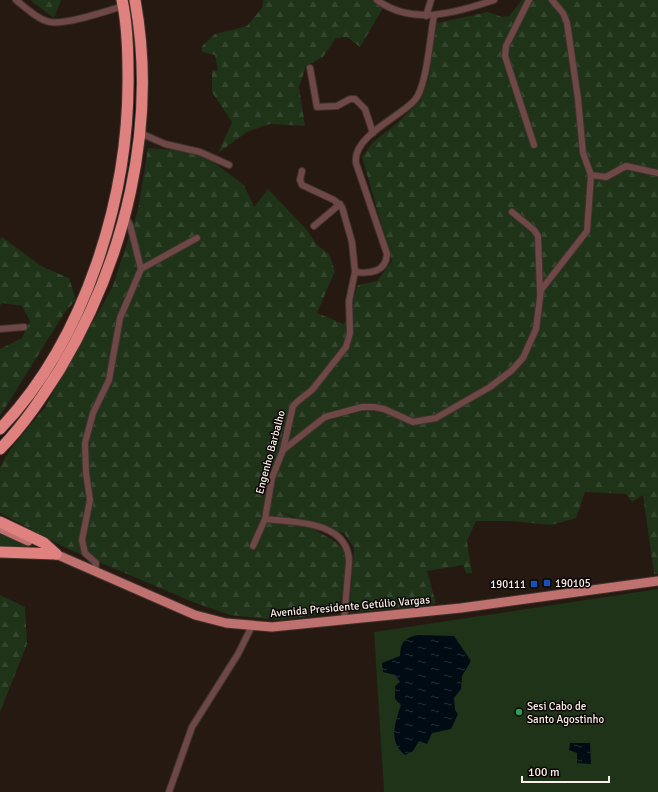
<svg xmlns="http://www.w3.org/2000/svg" width="658" height="792" font-family="Signika,sans-serif">
<style>
.green{fill:#1e3318}
.forest{fill:url(#forest-firs)}
.water{fill:url(#water-ripples)}
.lines{fill:none;stroke-linecap:round;stroke-linejoin:round}
.stream{stroke:#000b13;stroke-width:1.5}
.street-casing{stroke:#3f332b;stroke-width:8}
.primary-casing{stroke:#3f332b;stroke-width:11}
.highway-casing{stroke:#3f332b;stroke-width:13}
.street{stroke:#6d4846;stroke-width:6}
.primary{stroke:#bf716f;stroke-width:9}
.highway{stroke:#df827f;stroke-width:11}
.transit-dot{fill:#1a4fb4;stroke:#0b0604;stroke-width:1.5}
.leisure-dot{fill:#2e9e5b;stroke:#0b0604;stroke-width:1.5}
.labels{text-anchor:middle;stroke-width:3;stroke-linejoin:round;paint-order:stroke}
.street-label{font-size:11px;fill:#f9efea;stroke:#0b0604}
.poi-label{font-size:11px;fill:#f9efea;stroke:#0b0604;text-anchor:start}
</style>
<defs>
<pattern id="forest-firs" width="22" height="20" patternUnits="userSpaceOnUse"><rect width="22" height="20" fill="#1e3318"/><path d="M5 1l3.5 6h-7zM16 11l3.5 6h-7z" fill="#34472e"/></pattern>
<pattern id="water-ripples" width="26" height="14" patternUnits="userSpaceOnUse"><rect width="26" height="14" fill="#000b13"/><path d="M2 4q2-2 4 0t4 0M15 11q2-2 4 0t4 0" fill="none" stroke="#262f36"/></pattern>
</defs>
<rect width="100%" height="100%" fill="#261911"/>
<g class="green">
<path d="M0,533L35,549L0,548Z"/>
<path d="M658,589V792H384L374,632Z"/>
</g>
<g class="forest">
<path d="M30,0H61L54,18Z"/>
<path d="M263,0H372L383,8L360,47L347,37L336,38L323,57L306,66L299,87L305,126L270,124L247,132L218,153L232,122L212,92V71L218,70L215,55L202,52V46L215,34L247,26L262,8Z"/>
<path d="M522,0H658V574H654L643,495L632,502L626,494L585,492L576,518L551,525L510,521H476L467,541L472,573H466L463,565L427,571L436,604L349,613L354,548L344,533L317,527L280,511L333,540L349,554L339,612L277,620L230,615L193,602L66,548L0,513V467L10,450L45,407L112,288L138,210L148,148L200,152L244,185L254,207L268,189L307,230L316,244L329,254L335,271L317,313L344,324L358,285L377,281L392,261L362,157L373,142L396,124L420,101L428,81L437,23L488,12L502,17L509,16Z"/>
<path d="M2,237L41,266L69,278L76,300L65,312L0,416V349L22,338L30,321L22,306L3,303L0,305V239Z"/>
<path d="M0,595L25,607L27,644L0,712Z"/>
</g>
<g class="water">
<path d="M418,635L454,636L471,661L462,676L461,689L454,698L455,710L458,714L451,729L432,733L427,744L419,741L413,751L405,755C388,742 395,722 401,705L395,699V686L400,682L395,675L383,672L382,663L400,656C401,642 404,638 418,635Z"/>
<path d="M570,743H590L591,764L577,763V753L569,750Z"/>
</g>
<g class="lines">
<g class="stream">
<path d="M128,0L129,7"/>
<path d="M104,263C110,241 118,219 123,196C136,140 139,79 131,21"/>
<path d="M95,286L102,269"/>
<path d="M0,440L43,385"/>
</g>
<defs>
<g id="street">
<path d="M16,0C25,7 38,20 50,22C66,25 107,11 123,6"/>
<path d="M377,0C412,26 456,13 494,0"/>
<path d="M529,0L506,46L505,56L534,145"/>
<path d="M426,16L431,0"/>
<path d="M310,68L317,107L337,106L350,99H355L365,109L373,133"/>
<path d="M140,133L165,144L200,152L229,165"/>
<path d="M302,171L300,180L302,185L334,200L342,207L352,242L355,272L349,301L350,333L346,347L312,390L298,401L293,406L283,450L272,478L265,519C295,522 349,521 349,562L344,620"/>
<path d="M591,175L606,177L626,166L658,173"/>
<path d="M512,212L534,230L538,236L540,292"/>
<path d="M314,226L340,204"/>
<path d="M141,269L197,238"/>
<path d="M355,272C370,274 386,272 387,254L356,163C352,137 398,118 414,101C427,88 430,36 434,16"/>
<path d="M0,329L24,327"/>
<path d="M283,450L325,417L362,407H374L384,409L413,422L436,418L490,387L511,371L523,358L536,329L541,290L587,231L591,175L583,153L578,99L567,23L563,13L552,0"/>
<path d="M253,546L265,519"/>
<path d="M95,572L96,563L85,553L82,540L90,500L86,473L85,443L93,413L109,380L120,318L141,269L130,225L125,215"/>
<path d="M169,792L192,727L238,654L252,626"/>
</g>
<g id="primary">
<path d="M0,528L28,541"/>
<path d="M51,552L195,615L226,623L272,627L461,608L658,581"/>
</g>
<g id="highway">
<path d="M0,429C86,339 130,195 128,72C128,48 127,23 122,0"/>
<path d="M0,449C24,425 42,397 60,369C125,260 158,127 135,0"/>
<path d="M0,522L44,543L56,554"/>
<path d="M0,552L56,554"/>
</g>
</defs>
<use href="#street" class="street-casing"/>
<use href="#primary" class="primary-casing"/>
<use href="#highway" class="highway-casing"/>
<use href="#street" class="street"/>
<use href="#primary" class="primary"/>
<use href="#highway" class="highway"/>
</g>
<g class="transit-dot">
<rect x="543" y="579" width="8" height="8" rx="2"/>
<rect x="530" y="580" width="8" height="8" rx="2"/>
</g>
<circle class="leisure-dot" cx="519" cy="712" r="4"/>
<g class="labels">
<g class="street-label">
<text transform="translate(270 452) rotate(-75)" y="4">Engenho Barbalho</text>
<text transform="translate(350 606) rotate(-5)" y="4">Avenida Presidente Getúlio Vargas</text>
</g>
<g class="poi-label">
<text x="555" y="587">190105</text>
<text x="526" y="588" text-anchor="end">190111</text>
<text x="527" y="710">Sesi Cabo de<tspan x="527" dy="13">Santo Agostinho</tspan></text>
</g>
</g>
<path d="M522 776v6h87v-6" fill="none" stroke="#f9efea" stroke-width="2"/>
<text x="528" y="776" font-size="12" fill="#f9efea" stroke="#0b0604" stroke-width="3" paint-order="stroke">100 m</text>
</svg>
